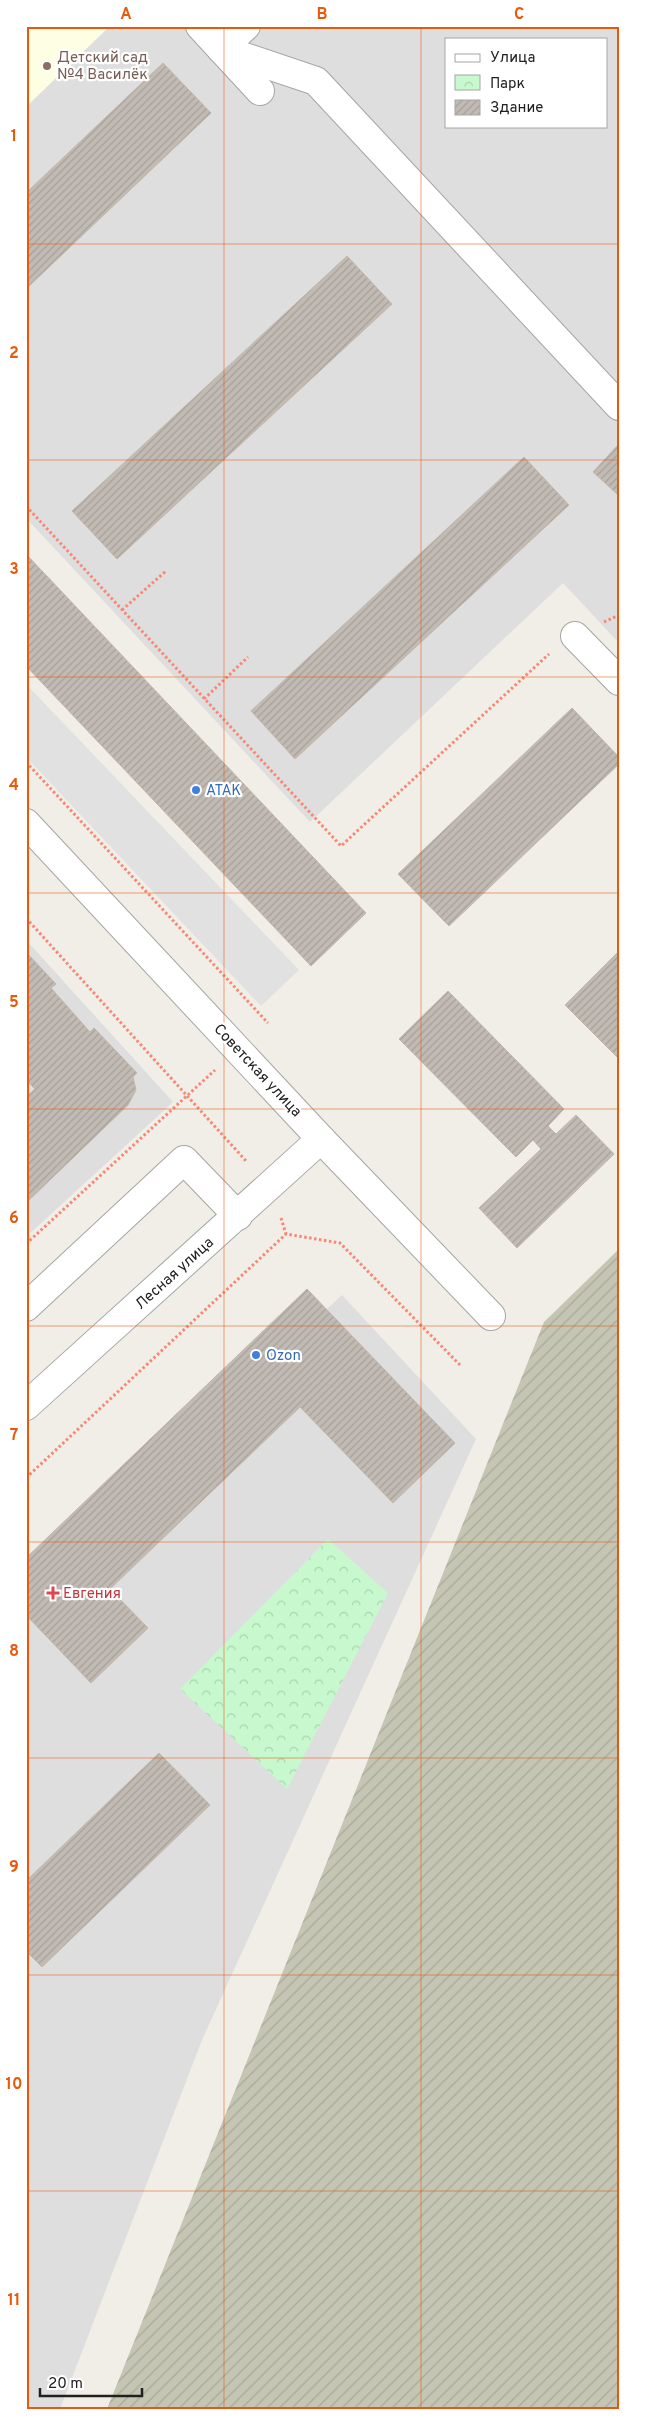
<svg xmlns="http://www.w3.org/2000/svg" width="645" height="2435" font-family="Overpass,sans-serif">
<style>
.residential{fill:#dfdede;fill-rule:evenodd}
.education{fill:#fdfee4}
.construction{fill:url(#construction-furrows)}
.park{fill:url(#park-crowns)}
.parking{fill:#e1e1e1}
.building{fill:url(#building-hatch);stroke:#c2b6aa}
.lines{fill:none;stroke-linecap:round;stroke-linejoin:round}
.minor-casing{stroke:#a5a5a5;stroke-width:30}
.path{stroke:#f68874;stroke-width:3;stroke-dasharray:2.5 2.5;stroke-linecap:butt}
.minor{stroke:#fff;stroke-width:28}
.grid{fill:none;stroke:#e8590c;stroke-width:1;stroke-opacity:0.55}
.education-dot{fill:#8d6e63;stroke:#fff;stroke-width:2}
.shop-dot{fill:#3f7fe0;stroke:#fff;stroke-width:2}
.health-dot{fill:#e0444e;stroke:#fff;stroke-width:2}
.labels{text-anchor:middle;stroke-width:4.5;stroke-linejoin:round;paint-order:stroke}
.education-label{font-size:15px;fill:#785e54;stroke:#fff;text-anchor:start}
.shop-label{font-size:15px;fill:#366cbe;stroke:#fff;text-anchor:start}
.street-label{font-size:15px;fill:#212121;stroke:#fff}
.health-label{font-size:15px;fill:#be3a42;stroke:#fff;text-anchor:start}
.neatline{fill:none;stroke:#e8590c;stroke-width:2}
.grid-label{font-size:16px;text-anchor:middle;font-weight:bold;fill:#e8590c}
</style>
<defs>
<pattern id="construction-furrows" width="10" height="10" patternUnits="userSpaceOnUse" patternTransform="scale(1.25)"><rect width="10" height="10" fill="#c4c5b3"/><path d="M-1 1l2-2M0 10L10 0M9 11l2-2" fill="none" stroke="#a8a99a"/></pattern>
<pattern id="park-crowns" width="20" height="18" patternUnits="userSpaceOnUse" patternTransform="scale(1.25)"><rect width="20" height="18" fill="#c7f8ce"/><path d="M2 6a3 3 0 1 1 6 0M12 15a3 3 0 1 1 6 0" fill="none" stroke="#abd4b1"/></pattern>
<pattern id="building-hatch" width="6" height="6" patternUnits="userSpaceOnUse" patternTransform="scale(1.25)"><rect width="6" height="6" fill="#c2bbb4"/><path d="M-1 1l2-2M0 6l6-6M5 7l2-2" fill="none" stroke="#a6a09a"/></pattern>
</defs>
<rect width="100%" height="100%" fill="#f1eee8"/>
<g class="residential">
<path d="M26,26H619V643L563,583L310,822L26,518ZM446,39H606V126H446Z"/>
<path d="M26,940L173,1102L26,1237Z"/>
<path d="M342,1295L476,1439L202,2040L60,2409H26V1591Z"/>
</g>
<path class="education" d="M26,26H110L26,107Z"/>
<path class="construction" d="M619,1249V2409H107L544,1322Z"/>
<path class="park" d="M328,1539L388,1593L287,1789L180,1689Z"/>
<path class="parking" d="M26,684L299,970L261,1006L26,757Z"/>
<g class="building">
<path d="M163,63L211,113L26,289V193Z"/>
<path d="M347,256L392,304L117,559L72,511Z"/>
<path d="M618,445L619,492L617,494L593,472Z"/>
<path d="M524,457L569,505L295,759L251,711Z"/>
<path d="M26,554L366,913L311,966L26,666Z"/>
<path d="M572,708L619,757V764L449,926L398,874Z"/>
<path d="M619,951V1059L565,1005Z"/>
<path d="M26,952L56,984L51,988L90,1032L94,1028L137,1073L133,1077L136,1090L128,1105L26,1203V1097L35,1089L26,1080Z"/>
<path d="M448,991L564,1109L548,1126L556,1134L576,1115L614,1154L517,1248L479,1208L541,1149L533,1140L516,1157L399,1039Z"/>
<path d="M307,1289L455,1443L393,1503L300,1407L110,1589L148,1628L91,1683L26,1615V1558Z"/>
<path d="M159,1753L210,1805L42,1967L26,1951V1881Z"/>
</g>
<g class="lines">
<defs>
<g id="minor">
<path d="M200,26L260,91"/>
<path d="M246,26L221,49L316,81L619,406"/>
<path d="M575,636L619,681"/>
<path d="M26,823L321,1139L491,1316"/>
<path d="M26,1307L184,1160L238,1216"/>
<path d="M26,1406L321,1139"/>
</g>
</defs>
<use href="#minor" class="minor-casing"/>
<g class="path">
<path d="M26,506L341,846L549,654"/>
<path d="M122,610L166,571"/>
<path d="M604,622L619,615"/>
<path d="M204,699L248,657"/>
<path d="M26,762L268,1023"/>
<path d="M26,918L247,1162"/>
<path d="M281,1218L286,1234"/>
<path d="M26,1244L215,1070"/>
<path d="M26,1478L286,1234L340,1243L460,1365"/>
</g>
<use href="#minor" class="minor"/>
</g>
<path class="grid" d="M224,26V2409M421,26V2409M26,244H619M26,460H619M26,677H619M26,893H619M26,1109H619M26,1326H619M26,1542H619M26,1758H619M26,1975H619M26,2191H619"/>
<circle class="education-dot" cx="47" cy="66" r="5"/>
<g class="shop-dot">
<circle cx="196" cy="790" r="5"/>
<circle cx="256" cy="1355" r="5"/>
</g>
<path class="health-dot" d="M50.5 1585.5h5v5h5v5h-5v5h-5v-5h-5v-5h5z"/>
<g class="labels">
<g class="education-label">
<text x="57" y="62">Детский сад<tspan x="57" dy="17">№4 Василёк</tspan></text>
</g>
<g class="shop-label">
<text x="206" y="795">АТАК</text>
<text x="266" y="1360">Ozon</text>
</g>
<g class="street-label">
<text transform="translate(258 1070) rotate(47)" y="5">Советская улица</text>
<text transform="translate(174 1273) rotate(-42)" y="5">Лесная улица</text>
</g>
<g class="health-label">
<text x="63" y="1598">Евгения</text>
</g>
</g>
<rect width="645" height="2435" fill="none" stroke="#ffffff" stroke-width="55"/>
<rect x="445" y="38" width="162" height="90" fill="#ffffff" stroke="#a6a6a6"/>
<rect x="455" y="54" width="25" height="8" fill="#ffffff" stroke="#a6a6a6"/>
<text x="490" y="62" font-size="15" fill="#212121">Улица</text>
<rect x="455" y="75" width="25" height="15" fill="url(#park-crowns)" stroke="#a6a6a6"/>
<text x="490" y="88" font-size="15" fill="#212121">Парк</text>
<rect x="455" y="100" width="25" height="15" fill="url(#building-hatch)" stroke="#a6a6a6"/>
<text x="490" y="112" font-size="15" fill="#212121">Здание</text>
<path d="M40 2388v8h102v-8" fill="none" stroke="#212121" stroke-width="2.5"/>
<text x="48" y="2388" font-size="15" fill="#212121" stroke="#ffffff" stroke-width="4" paint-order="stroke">20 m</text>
<rect x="28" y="28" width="590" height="2380" class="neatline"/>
<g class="grid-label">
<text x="126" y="19">A</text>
<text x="322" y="19">B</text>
<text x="519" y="19">C</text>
<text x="14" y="141">1</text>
<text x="14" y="358">2</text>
<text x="14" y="574">3</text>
<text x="14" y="790">4</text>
<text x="14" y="1007">5</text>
<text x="14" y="1223">6</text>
<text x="14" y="1440">7</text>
<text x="14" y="1656">8</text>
<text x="14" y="1872">9</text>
<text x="14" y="2089">10</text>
<text x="14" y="2305">11</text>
</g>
</svg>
